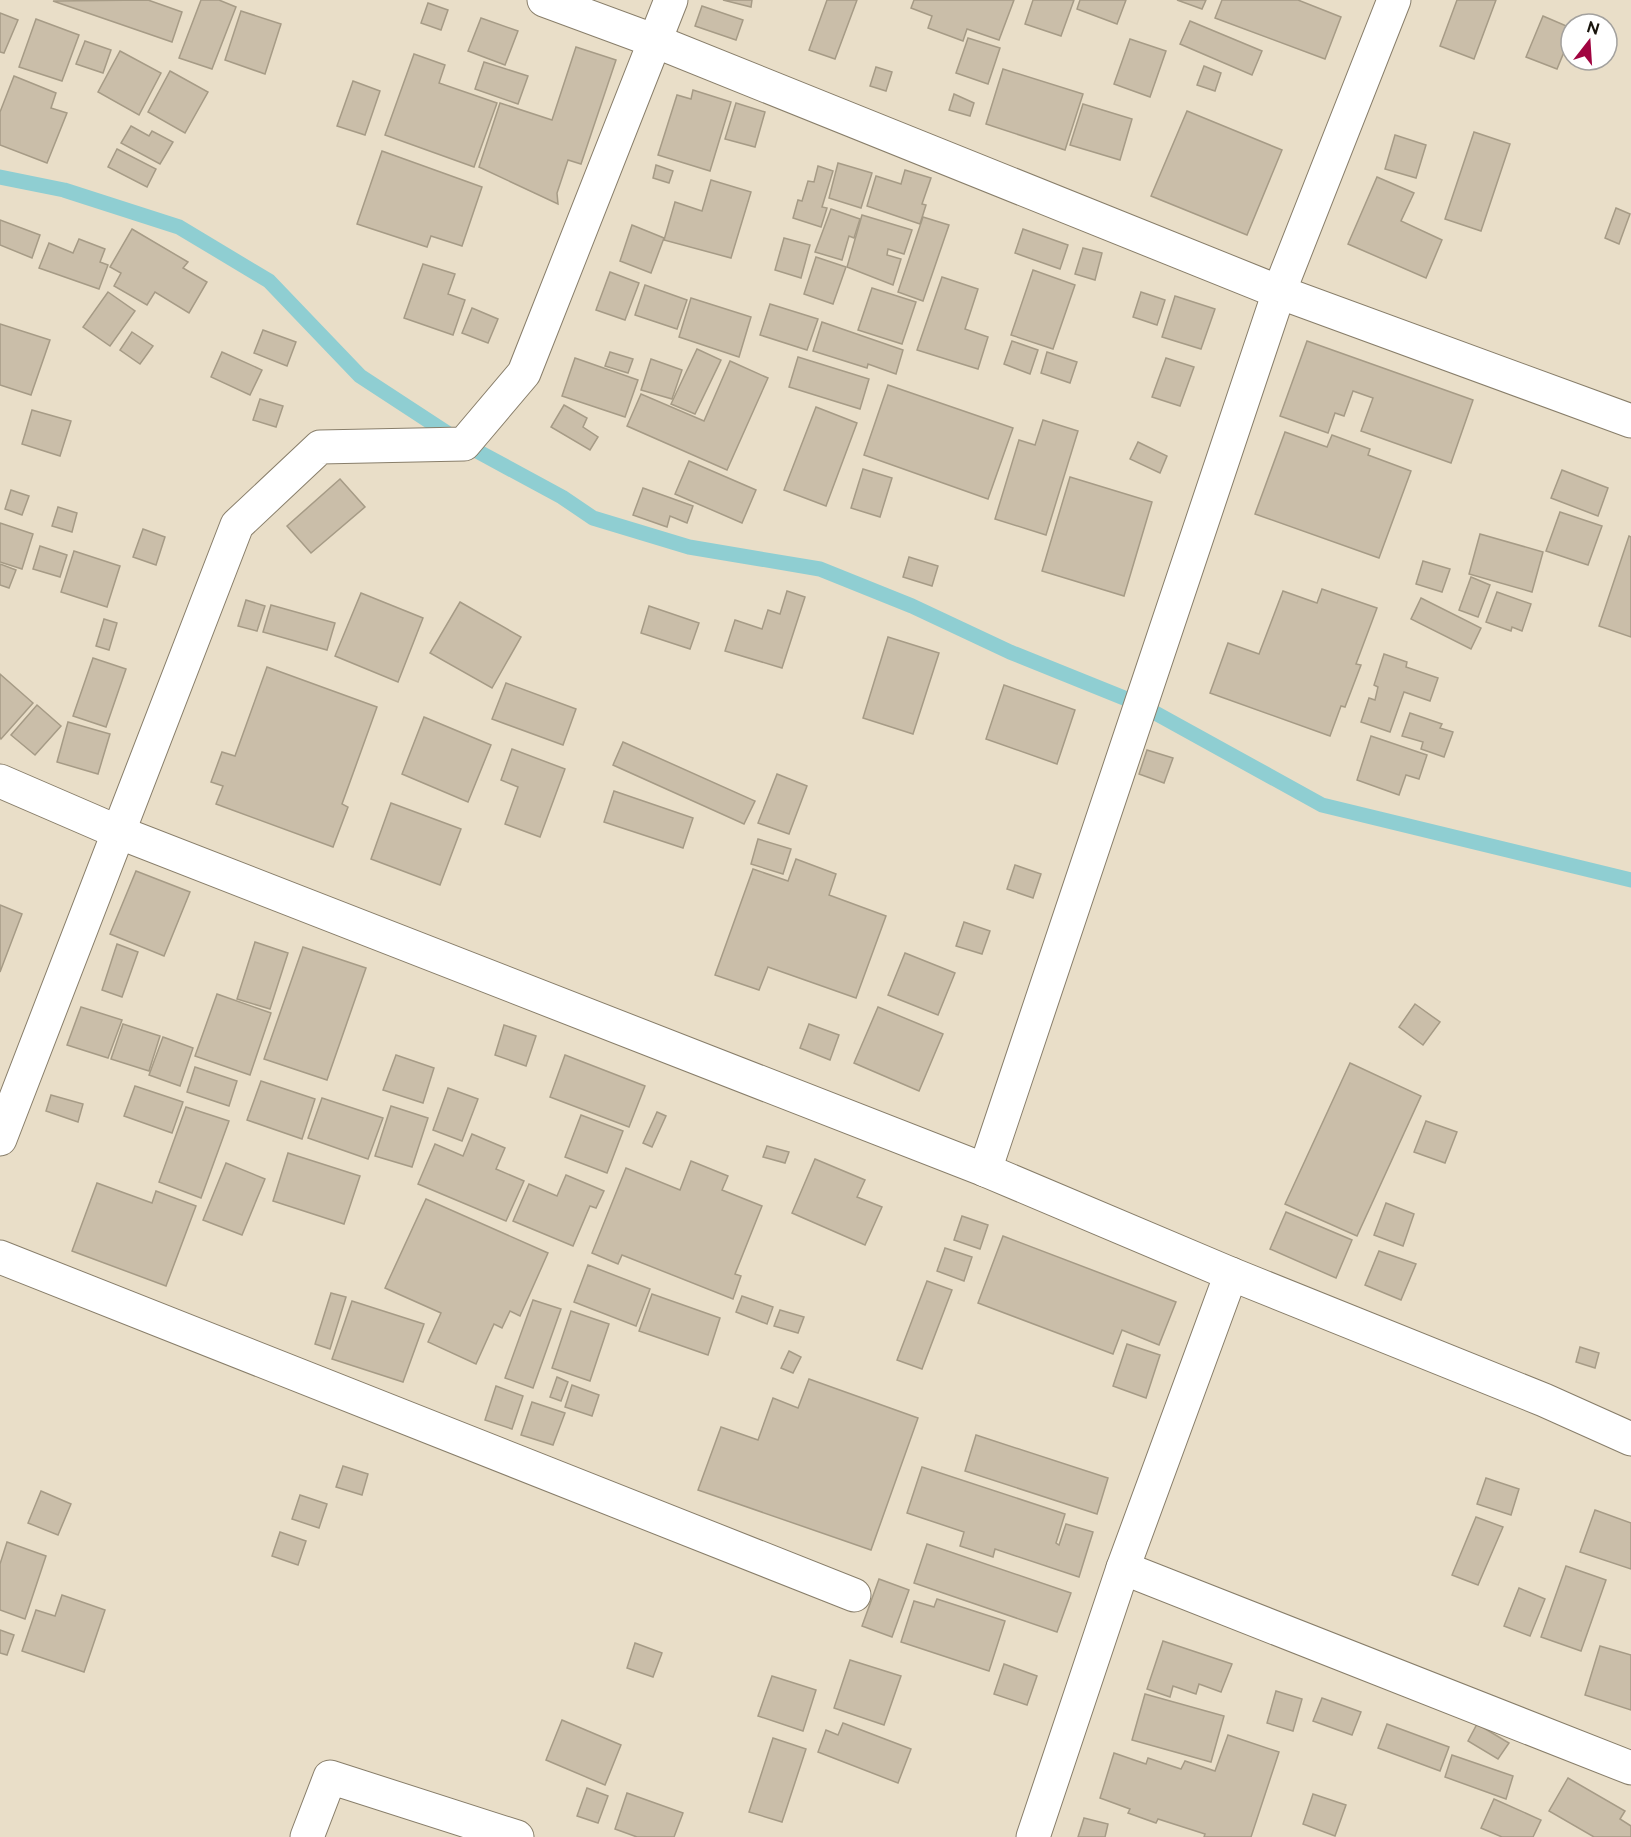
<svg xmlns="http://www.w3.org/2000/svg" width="1631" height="1837" font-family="Raleway,sans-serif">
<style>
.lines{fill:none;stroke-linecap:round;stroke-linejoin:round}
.stream{stroke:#8fced2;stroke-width:15}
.building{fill:#cabea9;stroke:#a69b86;stroke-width:1.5}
.minor-casing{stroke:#887e6a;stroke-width:35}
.minor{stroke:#fff;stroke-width:33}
</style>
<rect width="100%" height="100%" fill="#e9dec8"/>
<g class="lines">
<path class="stream" d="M0,177L64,190L179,227L269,281L360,376L464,444L562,497L593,518L689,547L820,569L912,606L1010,652L1139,704L1322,805L1631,880"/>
</g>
<g class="building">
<path d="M148,0L182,12L172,42L53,1Z"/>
<path d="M201,0H219L236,7L212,69L179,58Z"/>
<path d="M723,0H752L751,7Z"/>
<path d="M827,0H857L835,59L809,50Z"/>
<path d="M914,0H1014L999,40L967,29L963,41L928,28L932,16L911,8Z"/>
<path d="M1033,0H1074L1061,36L1025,24Z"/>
<path d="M1080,0H1126L1117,24L1077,9Z"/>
<path d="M1177,0H1206L1202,9Z"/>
<path d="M1222,0H1298L1341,17L1325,59L1215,18Z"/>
<path d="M1457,0H1496L1474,59L1440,46Z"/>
<path d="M428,3L448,10L441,30L421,23Z"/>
<path d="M702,6L743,20L736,40L695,26Z"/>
<path d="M241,11L281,24L265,74L225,60Z"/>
<path d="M0,13L18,20L4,53L0,52Z"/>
<path d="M1543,16L1571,28V35L1557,69L1526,57Z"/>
<path d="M481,18L518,31L505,65L468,51Z"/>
<path d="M36,19L79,35L62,81L19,67Z"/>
<path d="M1190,21L1262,51L1252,75L1180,44Z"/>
<path d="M968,38L1000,48L988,84L956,73Z"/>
<path d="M1130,39L1166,51L1150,97L1114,84Z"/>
<path d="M85,41L111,50L103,73L76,64Z"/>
<path d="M576,47L616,60L581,164L568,160L557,193L558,204L479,167L500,103L552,120Z"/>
<path d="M120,51L161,73L139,115L98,92Z"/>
<path d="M414,54L445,65L439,83L497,103L474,167L385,135Z"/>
<path d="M484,62L528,76L518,104L475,89Z"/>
<path d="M1204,66L1221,73L1215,91L1197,85Z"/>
<path d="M876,67L892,72L886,91L870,86Z"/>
<path d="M1003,69L1083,94L1065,150L986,124Z"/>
<path d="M170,71L208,92L185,133L148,112Z"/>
<path d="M14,76L56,93L51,108L67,113L47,163L0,145V112Z"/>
<path d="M353,81L380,91L365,135L337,126Z"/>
<path d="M693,90L731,102L710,171L658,155L677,95L691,99Z"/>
<path d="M954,94L974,103L970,116L949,110Z"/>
<path d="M736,103L765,112L755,147L725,139Z"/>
<path d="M1083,104L1132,119L1120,160L1070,145Z"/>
<path d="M1187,111L1282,150L1247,235L1151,196Z"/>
<path d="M131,126L149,136L152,131L173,142L160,164L121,143Z"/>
<path d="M1474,132L1510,144L1481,231L1445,219Z"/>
<path d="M1395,135L1426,145L1416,178L1385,169Z"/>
<path d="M117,149L156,169L147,187L108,167Z"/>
<path d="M382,151L482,187L462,246L431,236L427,247L357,224Z"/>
<path d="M838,163L872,173L861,208L829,198Z"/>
<path d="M656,165L673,171L669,183L653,178Z"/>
<path d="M818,166L833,171L822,207L827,208L821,227L793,218L798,200L802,201L808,181L814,182Z"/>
<path d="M905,170L931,178L922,204L926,205L920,224L867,206L876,176L901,184Z"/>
<path d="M1377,177L1414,193L1401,221L1442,240L1426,278L1348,244Z"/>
<path d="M711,180L751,192L731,258L664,240L675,202L702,211Z"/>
<path d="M1616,208L1630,214L1619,244L1605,238Z"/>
<path d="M831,209L860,219L854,238L849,236L842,260L815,252Z"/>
<path d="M862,215L912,230L904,254L888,249L887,255L901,259L893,285L847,267Z"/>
<path d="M923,217L949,225L923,301L898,292Z"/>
<path d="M0,220L40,235L32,258L0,245Z"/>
<path d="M632,225L664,238L651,273L620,261Z"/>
<path d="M132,229L188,262L183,268L207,282L189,313L155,292L147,305L114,286L121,273L110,267Z"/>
<path d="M1023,229L1068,245L1060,269L1015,253Z"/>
<path d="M784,238L810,245L801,278L775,270Z"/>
<path d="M79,239L105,249L100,262L108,265L99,289L39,268L49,243L73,253Z"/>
<path d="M1083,248L1102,253L1095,280L1075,274Z"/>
<path d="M816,257L846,267L833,304L804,294Z"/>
<path d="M423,264L455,274L448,294L465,300L453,335L404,318Z"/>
<path d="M1033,270L1075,285L1053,349L1011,335Z"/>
<path d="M610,272L639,283L625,320L596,310Z"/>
<path d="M942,277L978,289L965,329L988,337L978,369L917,350Z"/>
<path d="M645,285L687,300L677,329L635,315Z"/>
<path d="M872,288L916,302L902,344L858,330Z"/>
<path d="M108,292L135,311L110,346L83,327Z"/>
<path d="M1141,292L1165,300L1157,325L1133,317Z"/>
<path d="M1175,296L1215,309L1201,349L1162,337Z"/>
<path d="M691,298L751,317L739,357L679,337Z"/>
<path d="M770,304L818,319L807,350L760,335Z"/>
<path d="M472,308L498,319L488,343L462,333Z"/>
<path d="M822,322L903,350L896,374L868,364L867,368L813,351Z"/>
<path d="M0,324L50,340L31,395L0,385Z"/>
<path d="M263,330L296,342L287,366L254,353Z"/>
<path d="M132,332L153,346L140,364L120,350Z"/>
<path d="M1012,341L1038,350L1030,374L1004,364Z"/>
<path d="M1307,341L1473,400L1451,463L1361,431L1373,398L1353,391L1344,416L1335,413L1328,433L1280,416Z"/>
<path d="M697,349L721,360L695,414L671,404Z"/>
<path d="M222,352L262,370L250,395L211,377Z"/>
<path d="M610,352L633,359L628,373L605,366Z"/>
<path d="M1047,352L1077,362L1070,383L1041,373Z"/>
<path d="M798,357L869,379L860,409L789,387Z"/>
<path d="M575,358L638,380L625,417L562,396Z"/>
<path d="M1166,358L1194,367L1180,406L1152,397Z"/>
<path d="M651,359L682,370L672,399L641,390Z"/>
<path d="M730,361L768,378L727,470L627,426L641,394L704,421Z"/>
<path d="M888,385L1013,428L988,499L864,455Z"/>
<path d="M260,399L283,406L276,427L253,420Z"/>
<path d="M564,405L587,418L583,427L598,437L590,450L551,427Z"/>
<path d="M816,407L857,423L826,506L784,490Z"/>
<path d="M32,410L71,421L60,456L22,444Z"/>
<path d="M1043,420L1078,431L1046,535L995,519L1019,440L1035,445Z"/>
<path d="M1285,432L1327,447L1332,435L1370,449L1368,455L1411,471L1379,558L1255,514Z"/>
<path d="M1138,442L1167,456L1160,473L1130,459Z"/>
<path d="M689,461L756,490L742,523L675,494Z"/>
<path d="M863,469L892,478L880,517L851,508Z"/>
<path d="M1562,470L1608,488L1598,516L1551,498Z"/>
<path d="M1070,477L1152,502L1124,596L1042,571Z"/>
<path d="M340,479L365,507L311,553L287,526Z"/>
<path d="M643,488L693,506L687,523L670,516L667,527L633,515Z"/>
<path d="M11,490L29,496L22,515L5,509Z"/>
<path d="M58,507L77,513L72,532L52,526Z"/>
<path d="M1560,512L1602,526L1588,565L1546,551Z"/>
<path d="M0,523L33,534L22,569L0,562Z"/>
<path d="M143,529L165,537L156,565L133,557Z"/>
<path d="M1480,534L1543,552L1532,592L1469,574Z"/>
<path d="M1629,536L1631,537V637L1599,626Z"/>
<path d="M40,546L67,555L60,577L33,569Z"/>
<path d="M74,551L120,566L107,607L61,592Z"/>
<path d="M909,557L938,566L932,586L903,577Z"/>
<path d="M1423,561L1450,569L1442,592L1416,584Z"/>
<path d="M0,564L16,570L9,588L0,585Z"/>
<path d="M1471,577L1490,585L1478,617L1459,610Z"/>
<path d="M1322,589L1377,608L1356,664L1361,665L1345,707L1341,706L1330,736L1210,693L1228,643L1259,654L1283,591L1317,603Z"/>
<path d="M787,591L805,597L782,668L725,651L735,620L762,629L768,610L780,614Z"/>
<path d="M1497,592L1531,604L1522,631L1512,627L1511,631L1486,622Z"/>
<path d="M361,593L423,618L398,682L335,656Z"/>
<path d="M1421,598L1481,628L1471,649L1411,619Z"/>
<path d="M246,600L265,606L257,631L238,626Z"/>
<path d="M460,602L521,637L492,688L430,653Z"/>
<path d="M271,605L335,623L327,650L263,632Z"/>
<path d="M649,606L699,623L690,649L641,633Z"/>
<path d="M104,619L117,623L109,650L96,646Z"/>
<path d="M888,637L939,653L913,734L863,718Z"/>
<path d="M1384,654L1407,662L1406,667L1438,678L1430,701L1404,692L1390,732L1361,722L1369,698L1375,700L1378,687L1374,685Z"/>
<path d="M93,658L126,669L106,727L73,716Z"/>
<path d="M267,667L377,707L342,804L348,807L333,847L216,804L223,786L211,782L222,752L235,756Z"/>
<path d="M0,674L33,703L1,739L0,737Z"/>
<path d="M506,683L576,709L563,745L492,719Z"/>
<path d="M1004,685L1075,710L1057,764L986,739Z"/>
<path d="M37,705L61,726L35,755L11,735Z"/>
<path d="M1410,713L1442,724L1440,728L1453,732L1444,757L1421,749L1423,742L1402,736Z"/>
<path d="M424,717L491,745L468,802L402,774Z"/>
<path d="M68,722L110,734L98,774L57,762Z"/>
<path d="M1371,736L1427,755L1419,779L1406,775L1399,795L1357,780Z"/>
<path d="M623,742L755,801L744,824L613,765Z"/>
<path d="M512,749L565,769L540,837L505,824L518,787L501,780Z"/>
<path d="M1147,750L1173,758L1164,783L1139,774Z"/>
<path d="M777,774L807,786L789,834L758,823Z"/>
<path d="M614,791L693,818L683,848L604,822Z"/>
<path d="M391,803L461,829L440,885L371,859Z"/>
<path d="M758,839L791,849L783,874L751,864Z"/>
<path d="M796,859L836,874L829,895L886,916L856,998L768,967L759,990L715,975L753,869L788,881Z"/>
<path d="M1015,865L1041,874L1033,898L1007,889Z"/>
<path d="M136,871L190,892L164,956L110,934Z"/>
<path d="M0,905L22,914L0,972Z"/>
<path d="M964,922L990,931L982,954L956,946Z"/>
<path d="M255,942L288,953L270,1009L237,999Z"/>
<path d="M117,944L138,952L122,997L102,990Z"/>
<path d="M303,947L366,968L327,1080L264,1059Z"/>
<path d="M905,953L955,973L938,1015L888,995Z"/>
<path d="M217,994L271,1013L250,1075L195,1056Z"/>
<path d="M1415,1004L1440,1022L1423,1045L1399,1027Z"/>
<path d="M81,1007L122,1020L108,1058L67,1045Z"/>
<path d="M878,1007L943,1034L919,1091L854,1063Z"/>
<path d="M123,1024L160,1036L149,1071L111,1059Z"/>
<path d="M809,1024L839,1035L830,1060L800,1048Z"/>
<path d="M504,1025L536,1036L526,1066L495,1055Z"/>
<path d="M163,1037L193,1048L180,1086L149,1075Z"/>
<path d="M396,1055L434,1068L423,1103L383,1090Z"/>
<path d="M565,1055L645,1086L629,1127L550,1097Z"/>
<path d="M1350,1063L1421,1096L1357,1236L1285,1204Z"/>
<path d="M195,1067L237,1081L229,1106L187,1092Z"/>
<path d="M261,1081L315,1099L302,1139L247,1120Z"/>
<path d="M135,1086L183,1102L172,1133L124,1116Z"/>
<path d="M448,1088L478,1099L462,1141L433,1130Z"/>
<path d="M51,1095L83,1104L78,1122L46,1111Z"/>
<path d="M322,1098L383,1118L368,1159L308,1138Z"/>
<path d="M391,1106L428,1118L412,1167L375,1156Z"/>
<path d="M186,1107L229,1121L201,1198L159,1182Z"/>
<path d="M657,1112L666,1116L652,1147L643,1143Z"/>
<path d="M581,1115L623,1131L607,1173L565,1157Z"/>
<path d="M1426,1121L1457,1132L1445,1163L1414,1152Z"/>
<path d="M472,1134L505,1148L496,1169L524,1181L506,1221L418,1184L435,1144L463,1156Z"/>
<path d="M767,1146L789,1152L785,1163L763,1157Z"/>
<path d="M288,1153L360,1176L344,1224L273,1201Z"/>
<path d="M815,1159L865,1180L857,1197L882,1207L865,1245L792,1213Z"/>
<path d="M691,1161L728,1176L722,1190L762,1206L735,1274L741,1276L733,1299L622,1255L618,1264L592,1253L626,1168L680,1190Z"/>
<path d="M226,1163L265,1179L242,1235L203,1220Z"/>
<path d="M566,1175L604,1191L596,1208L590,1206L573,1246L513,1221L529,1184L557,1196Z"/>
<path d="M97,1183L152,1203L156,1191L196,1206L166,1286L72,1251Z"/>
<path d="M426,1199L548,1253L520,1316L510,1311L502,1328L494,1324L476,1364L428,1342L441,1313L385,1288Z"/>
<path d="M1386,1203L1414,1214L1403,1246L1374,1235Z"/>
<path d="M1286,1212L1352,1240L1336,1278L1270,1249Z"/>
<path d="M962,1216L988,1225L980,1249L954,1240Z"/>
<path d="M1003,1236L1176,1302L1159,1345L1122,1330L1113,1354L978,1303Z"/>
<path d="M945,1248L972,1257L964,1281L937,1271Z"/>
<path d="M1379,1251L1416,1264L1401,1300L1365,1285Z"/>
<path d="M588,1265L650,1289L636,1326L574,1302Z"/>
<path d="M927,1281L952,1290L922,1369L897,1360Z"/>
<path d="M331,1293L346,1297L330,1349L315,1344Z"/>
<path d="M652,1294L720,1318L708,1355L639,1331Z"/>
<path d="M742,1296L773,1307L767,1324L736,1312Z"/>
<path d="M533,1300L561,1309L533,1388L505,1378Z"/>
<path d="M352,1301L424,1324L403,1382L332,1359Z"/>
<path d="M780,1310L804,1317L798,1333L774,1326Z"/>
<path d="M571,1311L609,1324L590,1381L552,1368Z"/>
<path d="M1127,1344L1160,1355L1146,1398L1113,1386Z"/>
<path d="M1580,1347L1599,1353L1595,1368L1576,1362Z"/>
<path d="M789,1351L801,1357L793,1373L781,1368Z"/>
<path d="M557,1377L568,1382L561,1401L550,1397Z"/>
<path d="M809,1379L918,1418L871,1550L698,1490L721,1427L758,1440L773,1398L798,1408Z"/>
<path d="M572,1385L599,1395L592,1416L565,1407Z"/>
<path d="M496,1386L523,1396L512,1429L485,1420Z"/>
<path d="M532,1402L565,1413L553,1445L521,1435Z"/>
<path d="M976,1435L1108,1478L1097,1514L965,1471Z"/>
<path d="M343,1466L368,1474L362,1495L336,1487Z"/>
<path d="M922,1467L1065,1514L1056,1543L1059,1545L1066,1524L1093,1532L1079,1577L995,1549L993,1557L960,1546L964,1532L907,1513Z"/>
<path d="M1486,1478L1519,1489L1511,1515L1477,1504Z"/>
<path d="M41,1491L71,1504L58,1535L28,1523Z"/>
<path d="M300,1495L327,1504L319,1528L292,1519Z"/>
<path d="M1595,1510L1631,1523V1569L1580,1552Z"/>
<path d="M1476,1517L1503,1527L1478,1585L1452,1575Z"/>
<path d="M280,1532L306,1541L298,1565L272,1556Z"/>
<path d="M7,1542L46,1556L25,1619L0,1610V1564Z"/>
<path d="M927,1544L1071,1593L1057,1632L914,1583Z"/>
<path d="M1566,1566L1606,1580L1581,1651L1541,1637Z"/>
<path d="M879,1579L909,1590L892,1637L862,1626Z"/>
<path d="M1519,1588L1545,1599L1530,1636L1504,1626Z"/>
<path d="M62,1595L105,1610L84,1672L22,1651L36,1610L55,1616Z"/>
<path d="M937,1599L1005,1621L989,1671L901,1642L914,1601L934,1607Z"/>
<path d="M0,1630L14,1635L7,1655L0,1653Z"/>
<path d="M1163,1641L1232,1664L1221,1692L1199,1684L1196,1694L1173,1686L1170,1697L1147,1689Z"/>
<path d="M635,1643L662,1653L653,1677L627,1668Z"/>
<path d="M1600,1646L1631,1655V1710L1585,1695Z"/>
<path d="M850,1660L901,1676L884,1725L834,1708Z"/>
<path d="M1004,1664L1037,1676L1027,1705L994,1694Z"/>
<path d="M772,1676L816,1690L803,1731L758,1716Z"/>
<path d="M1276,1691L1302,1699L1293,1731L1267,1723Z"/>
<path d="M1145,1694L1224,1716L1211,1762L1132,1740Z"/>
<path d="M1322,1698L1361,1712L1352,1735L1313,1721Z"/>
<path d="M562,1720L621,1745L605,1785L546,1760Z"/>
<path d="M843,1723L911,1749L898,1783L818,1752L826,1730L838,1735Z"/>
<path d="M1387,1724L1449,1747L1440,1771L1378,1748Z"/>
<path d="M1477,1724L1509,1743L1498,1759L1468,1741Z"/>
<path d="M1228,1735L1279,1752L1251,1837H1204L1205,1834L1158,1819L1156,1823L1128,1813L1130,1809L1100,1798L1114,1753L1146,1764L1148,1758L1181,1769L1185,1761L1215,1771Z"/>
<path d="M773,1738L806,1749L782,1822L749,1812Z"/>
<path d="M1452,1755L1513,1776L1506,1799L1445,1777Z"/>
<path d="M1568,1778L1625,1811L1620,1819L1631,1826V1837H1594L1549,1811Z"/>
<path d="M587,1788L608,1796L598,1823L577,1816Z"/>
<path d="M627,1793L683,1813L674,1837H637L615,1829Z"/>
<path d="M1313,1794L1346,1805L1335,1836L1303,1824Z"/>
<path d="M1494,1799L1541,1820L1533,1837H1502L1481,1828Z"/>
<path d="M1084,1818L1108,1824L1105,1837H1078Z"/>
</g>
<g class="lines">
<defs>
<g id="minor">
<path d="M544,0L655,41L1279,292L1631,421"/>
<path d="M0,781L118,832L985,1170L1231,1274L1544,1400L1631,1439"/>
<path d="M0,1139L237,525L320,447L464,444L524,373L671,0"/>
<path d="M985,1170L1279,292L1394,0"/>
<path d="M0,1257L854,1595"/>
<path d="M1123,1568L1631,1768"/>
<path d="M307,1837L330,1777L517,1837"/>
<path d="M1033,1837L1123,1568L1231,1274"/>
</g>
</defs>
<use href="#minor" class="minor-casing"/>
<use href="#minor" class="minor"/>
</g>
<g transform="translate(1589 42) rotate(17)"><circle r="28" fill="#ffffff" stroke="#a3a19e" stroke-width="1.5"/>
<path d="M0-4.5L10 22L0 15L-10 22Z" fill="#a10440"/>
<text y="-9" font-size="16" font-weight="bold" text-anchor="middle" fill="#18140c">N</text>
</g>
</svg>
